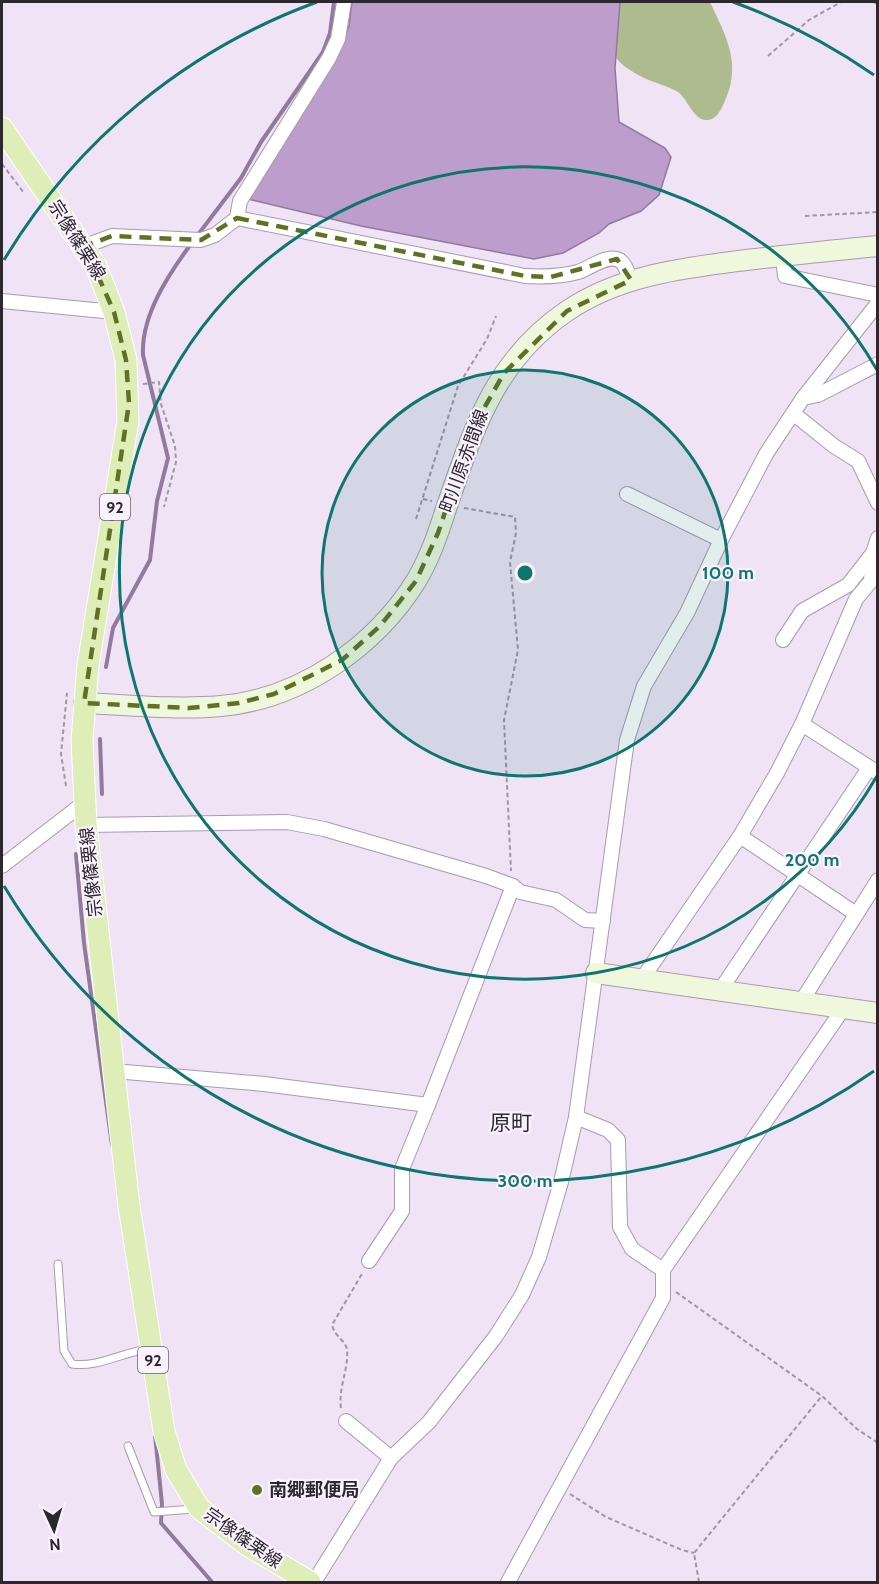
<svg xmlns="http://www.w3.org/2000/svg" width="879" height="1584" font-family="Cabin,'Noto Sans JP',sans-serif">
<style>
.green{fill:#aebb8f}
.water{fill:#bd9dcc;stroke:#927a9d;stroke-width:1.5}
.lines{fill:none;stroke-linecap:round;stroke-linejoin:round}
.stream{stroke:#927a9d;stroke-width:4}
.lane-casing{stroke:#a79bad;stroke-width:9}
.street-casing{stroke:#a79bad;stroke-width:16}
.secondary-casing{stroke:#a79bad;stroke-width:22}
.primary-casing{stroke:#fff;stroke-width:23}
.path{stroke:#9f96a4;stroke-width:2;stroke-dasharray:4.5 3;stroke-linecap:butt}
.lane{stroke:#fff;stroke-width:7}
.street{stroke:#fff;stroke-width:14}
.secondary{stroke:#eff7dc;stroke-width:20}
.primary{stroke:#dfeeb8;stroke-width:21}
.marked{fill:none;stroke:#5f7221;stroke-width:4.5;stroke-dasharray:12 8;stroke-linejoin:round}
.ring{fill:none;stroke:#0f766e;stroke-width:3}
.poi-dot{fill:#5f7221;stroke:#faf2fe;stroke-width:2}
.labels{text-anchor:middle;stroke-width:4.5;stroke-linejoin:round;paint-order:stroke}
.shield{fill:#faf2fe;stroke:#6a656d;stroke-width:1.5}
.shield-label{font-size:16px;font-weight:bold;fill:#2d282f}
.street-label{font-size:18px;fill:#2d282f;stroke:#faf2fe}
.poi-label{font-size:18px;font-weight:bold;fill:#2d282f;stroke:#faf2fe;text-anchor:start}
.quarter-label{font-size:21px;fill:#2d282f;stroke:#faf2fe}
.centre{fill:#0f766e;stroke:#faf2fe;stroke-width:3}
.ring-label{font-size:18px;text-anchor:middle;font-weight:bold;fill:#0f766e;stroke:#faf2fe;stroke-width:4.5;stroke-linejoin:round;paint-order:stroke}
</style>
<rect width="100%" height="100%" fill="#f0e3f6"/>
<path class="green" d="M595,2H710C727,38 743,66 723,105C720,112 715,120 707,120C694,121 687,98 678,92C668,86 655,83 644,78C604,58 606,41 595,2Z"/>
<path class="water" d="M352,2H620L615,68L619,122L665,148L671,157L659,195L641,211L609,224L599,233L563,253L534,259L361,226L248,199L340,48L349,26Z"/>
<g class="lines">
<g class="stream">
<path d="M197,236L241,178L261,142L323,52L330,33L334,2"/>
<path d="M106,667L113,628L150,560L157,501L168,458L143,355C141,316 168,275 191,244"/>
<path d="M100,739L102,794"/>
<path d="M76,854L84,943L112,1145"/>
<path d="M155,1435L162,1504L161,1523L212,1582"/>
</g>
<defs>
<g id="lane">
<path d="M58,1264L64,1351L72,1364C98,1368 122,1352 149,1349"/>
<path d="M128,1446L154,1512L194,1509"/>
</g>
<g id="street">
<path d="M237,218L525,276C544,277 560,277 578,272C590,268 607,254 619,260C625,263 628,274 631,280"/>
<path d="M85,246L112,236L201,240L215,235L237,218L240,201L329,58L338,39L344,2"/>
<path d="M783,256L785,276L878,295"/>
<path d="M2,301L114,312"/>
<path d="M803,398L878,303"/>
<path d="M794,414L834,446L858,461L878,503"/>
<path d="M627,494L721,540"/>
<path d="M783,640L802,611L848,585L873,553"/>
<path d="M802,724L878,773"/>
<path d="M86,825L287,822L324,829L486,876L513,886L520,892L556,900L585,920L603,921"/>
<path d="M740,836L856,914"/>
<path d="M2,866L85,802"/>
<path d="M642,979L740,836L777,773L802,724L856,599L871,581L873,553L878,538"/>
<path d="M721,989L869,768"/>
<path d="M801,1002L878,880"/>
<path d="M114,1071L264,1084L428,1105L513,886"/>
<path d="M576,1117L608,1130L618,1140L620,1227L632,1249L663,1270"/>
<path d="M369,1261L402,1211V1169L428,1105"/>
<path d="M346,1421L391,1458"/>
<path d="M314,1582L391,1458L429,1422L496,1336L522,1295L539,1257L561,1182L576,1117L627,740L644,686L687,613L721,540L766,454L803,398L818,395L878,364"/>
<path d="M508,1582L663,1298V1270L843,1009"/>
</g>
<g id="secondary">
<path d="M84,703C130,705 176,710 221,706C300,699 375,647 416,581C430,558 439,531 447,506C474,428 495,360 567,311C620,275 684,268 746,260C790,255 834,250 878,246"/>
<path d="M596,973L878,1013"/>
</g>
<path id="primary" d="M2,128L96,266L114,312L126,360L128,421L88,665L82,740L86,825L129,1206L164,1431L176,1470L199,1508L247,1545L310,1582"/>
</defs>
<use href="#lane" class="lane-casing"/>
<use href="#street" class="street-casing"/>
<use href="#secondary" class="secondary-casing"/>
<use href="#primary" class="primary-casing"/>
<g class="path">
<path d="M874,2L878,5"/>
<path d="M768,56L809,20L841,2"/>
<path d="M2,164L24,193"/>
<path d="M805,216L878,212"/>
<path d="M143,384L159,382L161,404L175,446L176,462L164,507"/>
<path d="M423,499L432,501"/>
<path d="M464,508L515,517L516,533L510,562L518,650L504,720L511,871"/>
<path d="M416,519L458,386L487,339L496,316"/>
<path d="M66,786L61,754L67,693"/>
<path d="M676,1292L822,1396L857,1429L878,1443"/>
<path d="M341,1408C338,1388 349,1369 347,1349C345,1340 335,1337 332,1325L363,1272"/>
<path d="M570,1494L606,1517L682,1550L694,1553"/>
<path d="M699,1582L694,1553L821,1397"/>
</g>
<use href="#lane" class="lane"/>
<use href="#street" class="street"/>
<use href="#secondary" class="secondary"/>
<use href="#primary" class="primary"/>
</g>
<path class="marked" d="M237,218L525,276L551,277L617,259L631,280L567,311L504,373L474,426L438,533L416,581L380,626L342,660L274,694L239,703L189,708L84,703L129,403L126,360L114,312L85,246L112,236L201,240Z"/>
<circle cx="525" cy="573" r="203" fill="#0f766e" fill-opacity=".12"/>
<g class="ring">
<circle cx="525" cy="573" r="203"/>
<path d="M877 776A406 406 0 1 1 877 370"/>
<path d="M874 1071A608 608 0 0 1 4 886M4 260A608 608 0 0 1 317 2M733 2A608 608 0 0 1 874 75"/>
</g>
<circle class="poi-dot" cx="257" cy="1490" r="6"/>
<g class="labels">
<g class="shield">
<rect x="100" y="494" width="30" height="26" rx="4.5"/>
<rect x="138" y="1347" width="30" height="26" rx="4.5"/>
</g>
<g class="shield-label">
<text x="115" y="513">92</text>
<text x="153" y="1366">92</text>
</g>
<g class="street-label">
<text transform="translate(77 240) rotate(58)" y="6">宗像篠栗線</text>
<text transform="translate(464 461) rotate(-70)" y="6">町川原赤間線</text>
<text transform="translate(91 872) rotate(-96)" y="6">宗像篠栗線</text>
<text transform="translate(243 1538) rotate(35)" y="6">宗像篠栗線</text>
</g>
<g class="poi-label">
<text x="269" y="1496">南郷郵便局</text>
</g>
<g class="quarter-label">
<text x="511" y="1130">原町</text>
</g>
</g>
<circle cx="525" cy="573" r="9" class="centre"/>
<g class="ring-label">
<text x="728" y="579">100 m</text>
<text x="812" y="866">200 m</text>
<text x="525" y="1187">300 m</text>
</g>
<rect width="879" height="1584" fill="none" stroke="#2d282f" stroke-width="6"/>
<g transform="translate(54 1530) rotate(176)" stroke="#faf2fe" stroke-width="4.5" paint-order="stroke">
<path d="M0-4.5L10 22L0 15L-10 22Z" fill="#2d282f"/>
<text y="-9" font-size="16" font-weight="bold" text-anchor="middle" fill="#2d282f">N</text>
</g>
</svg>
